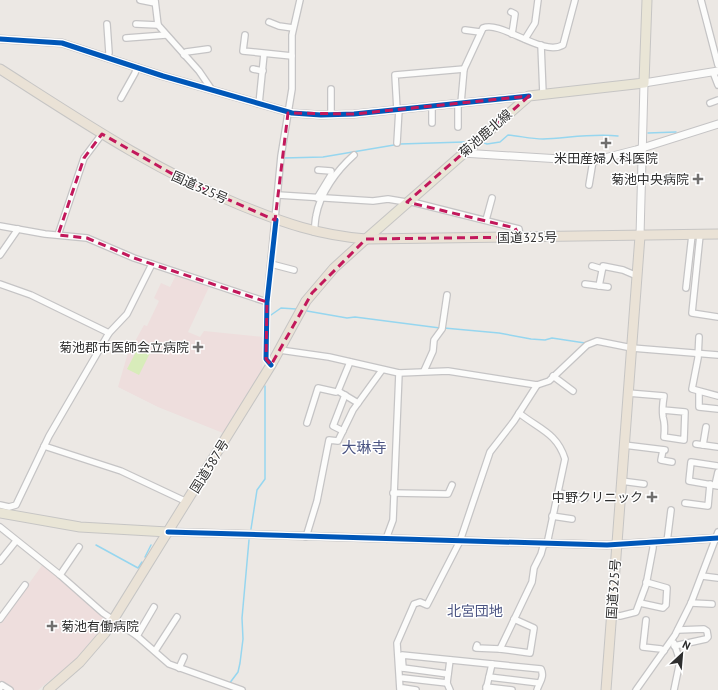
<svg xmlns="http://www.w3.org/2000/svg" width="718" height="690" font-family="'PT Sans','Noto Sans JP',sans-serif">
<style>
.medical{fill:#eededd}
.pitch{fill:#d8ecba}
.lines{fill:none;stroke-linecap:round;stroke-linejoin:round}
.stream{stroke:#96d6ef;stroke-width:1.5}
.minor-casing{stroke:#c5c4c5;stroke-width:8}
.tertiary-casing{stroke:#c5c4c5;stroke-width:9}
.primary-casing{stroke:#c6c5c4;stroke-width:11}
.trunk-casing{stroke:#c6c5c4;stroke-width:11}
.minor{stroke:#fcfcfb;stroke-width:5.5}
.tertiary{stroke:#fcfcfb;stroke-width:7}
.primary{stroke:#e9e5d6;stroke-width:9}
.trunk{stroke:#eae2d6;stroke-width:9}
.cycleway-casing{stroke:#fff;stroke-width:8}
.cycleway{stroke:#0057b8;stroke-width:5}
.marked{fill:none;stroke:#c2185b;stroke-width:3;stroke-dasharray:8 5;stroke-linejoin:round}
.poi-dot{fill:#706f6e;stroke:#fff;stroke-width:1.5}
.labels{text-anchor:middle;stroke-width:3;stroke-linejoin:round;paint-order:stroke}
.street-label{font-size:13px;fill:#2e2e2e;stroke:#fff}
.poi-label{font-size:13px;fill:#2e2e2e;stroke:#fff;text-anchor:end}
.neighbourhood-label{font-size:14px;fill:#4b5482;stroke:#fff}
.quarter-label{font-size:15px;fill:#4b5482;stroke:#fff}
</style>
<rect width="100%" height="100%" fill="#ece8e4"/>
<g class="medical">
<path d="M177,273L210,285L188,332L200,337L204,331L264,337L262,370L223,433L158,407L118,387L127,356L144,325L147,326L159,301L154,298L161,283L170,287Z"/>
<path d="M43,564L108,621L74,661L38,690H13L0,684V624Z"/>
</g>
<path class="pitch" d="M139,346L150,353L139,375L127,369Z"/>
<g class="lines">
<g class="stream">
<path d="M648,133L676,132"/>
<path d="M482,142L487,144L500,142L508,135C520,136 531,139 543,139C567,138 594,133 618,136"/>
<path d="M283,158L323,157L400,144L464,142"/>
<path d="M307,311L347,318L355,317L440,328"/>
<path d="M271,315L281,308L296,309"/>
<path d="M444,328L499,333L531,339L545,340L552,338L585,343"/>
<path d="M251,529L257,490L265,479V386"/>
<path d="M96,545L138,568L142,562"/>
<path d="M145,557L151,545"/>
<path d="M229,684L238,672L240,663L243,639L242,618L249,540"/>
</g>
<defs>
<g id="minor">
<path d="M140,0L155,3"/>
<path d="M155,0L158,25L199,71L212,90"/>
<path d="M701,0L718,65"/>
<path d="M511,12L515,14L512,34"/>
<path d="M269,22L279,26L293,28"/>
<path d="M107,24L109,53L107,58"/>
<path d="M136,24L158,25"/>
<path d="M465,30L480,32"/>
<path d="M245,35L243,51L292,56"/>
<path d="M126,38L166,35"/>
<path d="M525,39L535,23L538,0"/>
<path d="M541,45L543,94"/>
<path d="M184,55L186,52L208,49"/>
<path d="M253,69L263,71"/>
<path d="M713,72L718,85"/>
<path d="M331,89V115"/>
<path d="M121,98L135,73L137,67"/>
<path d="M458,103V127"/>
<path d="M461,103L464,69L483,28C501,20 542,57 563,45L575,0"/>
<path d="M710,103L718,100"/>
<path d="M259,104L264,54"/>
<path d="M397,110L395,75L464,69"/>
<path d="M432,123V106"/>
<path d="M397,143L399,109"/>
<path d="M589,185L593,161"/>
<path d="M278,195L373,201L388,199L406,202"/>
<path d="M317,198L331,175V171L318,170"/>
<path d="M408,201L515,228L519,229L520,237"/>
<path d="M486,220L492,198"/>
<path d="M0,226L45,234L87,238L134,258L267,302"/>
<path d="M314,232C315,227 315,221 316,216C320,193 337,170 354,155"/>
<path d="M58,235L84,158L102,134"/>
<path d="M700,235L692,313L718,317"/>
<path d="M0,255L18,229"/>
<path d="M271,264L294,270"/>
<path d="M592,266L602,269"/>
<path d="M0,284L31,295L109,333"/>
<path d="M585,284L608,287"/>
<path d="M599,286L603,266L623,270L637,276"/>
<path d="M686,288L692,235"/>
<path d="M699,337L698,358L692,389L718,396"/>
<path d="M280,350L329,357L399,373L448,371L537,385L549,381L587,345L597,341L632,348L718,355"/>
<path d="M271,365L266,359L267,302L281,156L292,89V35L300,0"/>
<path d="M424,371L433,351L434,340L442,329L447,295"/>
<path d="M553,376L573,391"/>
<path d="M338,391L358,403"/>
<path d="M699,392V407L718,409"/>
<path d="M628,393L664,396C663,402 662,410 663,417C665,424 665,428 664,437L684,440L685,412L663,410"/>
<path d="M519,413C539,429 557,433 565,459L547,544"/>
<path d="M307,423L318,388L336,392L338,391L350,362"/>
<path d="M343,431L333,426L345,395"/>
<path d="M696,444L718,447"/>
<path d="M624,445L665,450"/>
<path d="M703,445L706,427"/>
<path d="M44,446L121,471L187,502"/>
<path d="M663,450L661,460L672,462"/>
<path d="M718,466L691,462L689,481L718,486"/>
<path d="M621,481L644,484"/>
<path d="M715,485L718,472"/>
<path d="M393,493L448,494L452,485"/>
<path d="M559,493L585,498"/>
<path d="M685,503L708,506L710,484"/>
<path d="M0,505L9,507L16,505L49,436L109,333L127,314L152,264"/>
<path d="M552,516L572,519"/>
<path d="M0,527L60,575L103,613L137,636L169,664L242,690"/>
<path d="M306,537L317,501L329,440L338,441L353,410L382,370"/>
<path d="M386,539L393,520L399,373"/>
<path d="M667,542L671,510"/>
<path d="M0,561L16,541"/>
<path d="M60,575L79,547"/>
<path d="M702,576L718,578"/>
<path d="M640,603L663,608L666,605L667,588L646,582"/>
<path d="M691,603L712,604"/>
<path d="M611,615L620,616L636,612L646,585L653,548V543"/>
<path d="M0,619L25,585"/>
<path d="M646,620L643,647L661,649L664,651"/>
<path d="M137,636L154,607"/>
<path d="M674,643L680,661L674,690"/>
<path d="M477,645L476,648L500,649L532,582L534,568L541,554L544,543"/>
<path d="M674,646L706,639L708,637L707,631L704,629L678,630"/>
<path d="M500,649L530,653L534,628L514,619"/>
<path d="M155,651L177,617"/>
<path d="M179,668L184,657"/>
<path d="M403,668L402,655L541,669C545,677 539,683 537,690"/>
<path d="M403,668L448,674"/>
<path d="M489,677L539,683"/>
<path d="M403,678L447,683"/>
<path d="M486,687L512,690"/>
<path d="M0,688L2,685L10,690"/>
<path d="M403,688L416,690"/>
<path d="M400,690L397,643L414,604L420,602L427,605L460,541L490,452L514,421L537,385"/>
<path d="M450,690L447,683L450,660"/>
<path d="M486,690L492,664"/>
<path d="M636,690L675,635L691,603L718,532"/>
</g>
<g id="tertiary">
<path d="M0,39L62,43L163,76L292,113L321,115L354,114L529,96"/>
<path d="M462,153L593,161L636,150L718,124"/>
<path d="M640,236L644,83L718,71"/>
<path d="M168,532L607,545L718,538"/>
</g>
<g id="primary">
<path d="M366,239L529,96L644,83L647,0"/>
<path d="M0,513L80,527L168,532"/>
</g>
<g id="trunk">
<path d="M0,69C80,120 152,169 240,205C284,223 318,235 366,239L718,234"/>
<path d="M48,690L80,662L105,633L271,365L306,301L334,268L366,239"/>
<path d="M606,690L640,236"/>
</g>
</defs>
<use href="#minor" class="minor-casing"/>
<use href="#tertiary" class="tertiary-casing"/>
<use href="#primary" class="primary-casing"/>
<use href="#trunk" class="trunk-casing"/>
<use href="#minor" class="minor"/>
<use href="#tertiary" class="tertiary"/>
<use href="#primary" class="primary"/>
<use href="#trunk" class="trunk"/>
<defs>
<g id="cycleway">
<path d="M0,39L62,43L163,76L292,113L321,115L354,114L529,96"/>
<path d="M271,365L266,359L267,302L276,220"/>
<path d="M168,532L607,545L718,538"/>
</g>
</defs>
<use href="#cycleway" class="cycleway-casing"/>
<use href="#cycleway" class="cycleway"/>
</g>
<path class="marked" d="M529,96L407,202L515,228L520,237L366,239L312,293L271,365L266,359L267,302L134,258L87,238L58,235L84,158L102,134L183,180L275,220L288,113L354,114Z"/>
<g class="poi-dot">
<path d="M604 137h4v4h4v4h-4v4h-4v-4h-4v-4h4z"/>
<path d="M696 173h4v4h4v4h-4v4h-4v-4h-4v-4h4z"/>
<path d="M196 341h4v4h4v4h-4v4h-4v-4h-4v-4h4z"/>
<path d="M650 491h4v4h4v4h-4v4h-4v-4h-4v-4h4z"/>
<path d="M50 620h4v4h4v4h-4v4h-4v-4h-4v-4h4z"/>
</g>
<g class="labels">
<g class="street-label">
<text transform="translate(485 133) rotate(-41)" y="5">菊池鹿北線</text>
<text transform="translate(200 187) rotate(24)" y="5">国道325号</text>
<text transform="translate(527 237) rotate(-1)" y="5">国道325号</text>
<text transform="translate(209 466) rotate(-58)" y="5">国道387号</text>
<text transform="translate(613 589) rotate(-86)" y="5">国道325号</text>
</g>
<g class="poi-label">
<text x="606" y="163" text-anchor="middle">米田産婦人科医院</text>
<text x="689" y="184">菊池中央病院</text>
<text x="189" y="352">菊池郡市医師会立病院</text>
<text x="643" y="502">中野クリニック</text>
<text x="61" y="631" text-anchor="start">菊池有働病院</text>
</g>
<g class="neighbourhood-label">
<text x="475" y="616">北宮団地</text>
</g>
<g class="quarter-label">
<text x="364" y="453">大琳寺</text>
</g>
</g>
<g transform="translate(682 654) rotate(26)" stroke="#ffffff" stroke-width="3" paint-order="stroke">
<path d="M0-3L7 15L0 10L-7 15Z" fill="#2e2e2e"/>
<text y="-6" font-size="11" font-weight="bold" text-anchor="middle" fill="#2e2e2e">N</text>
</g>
</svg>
